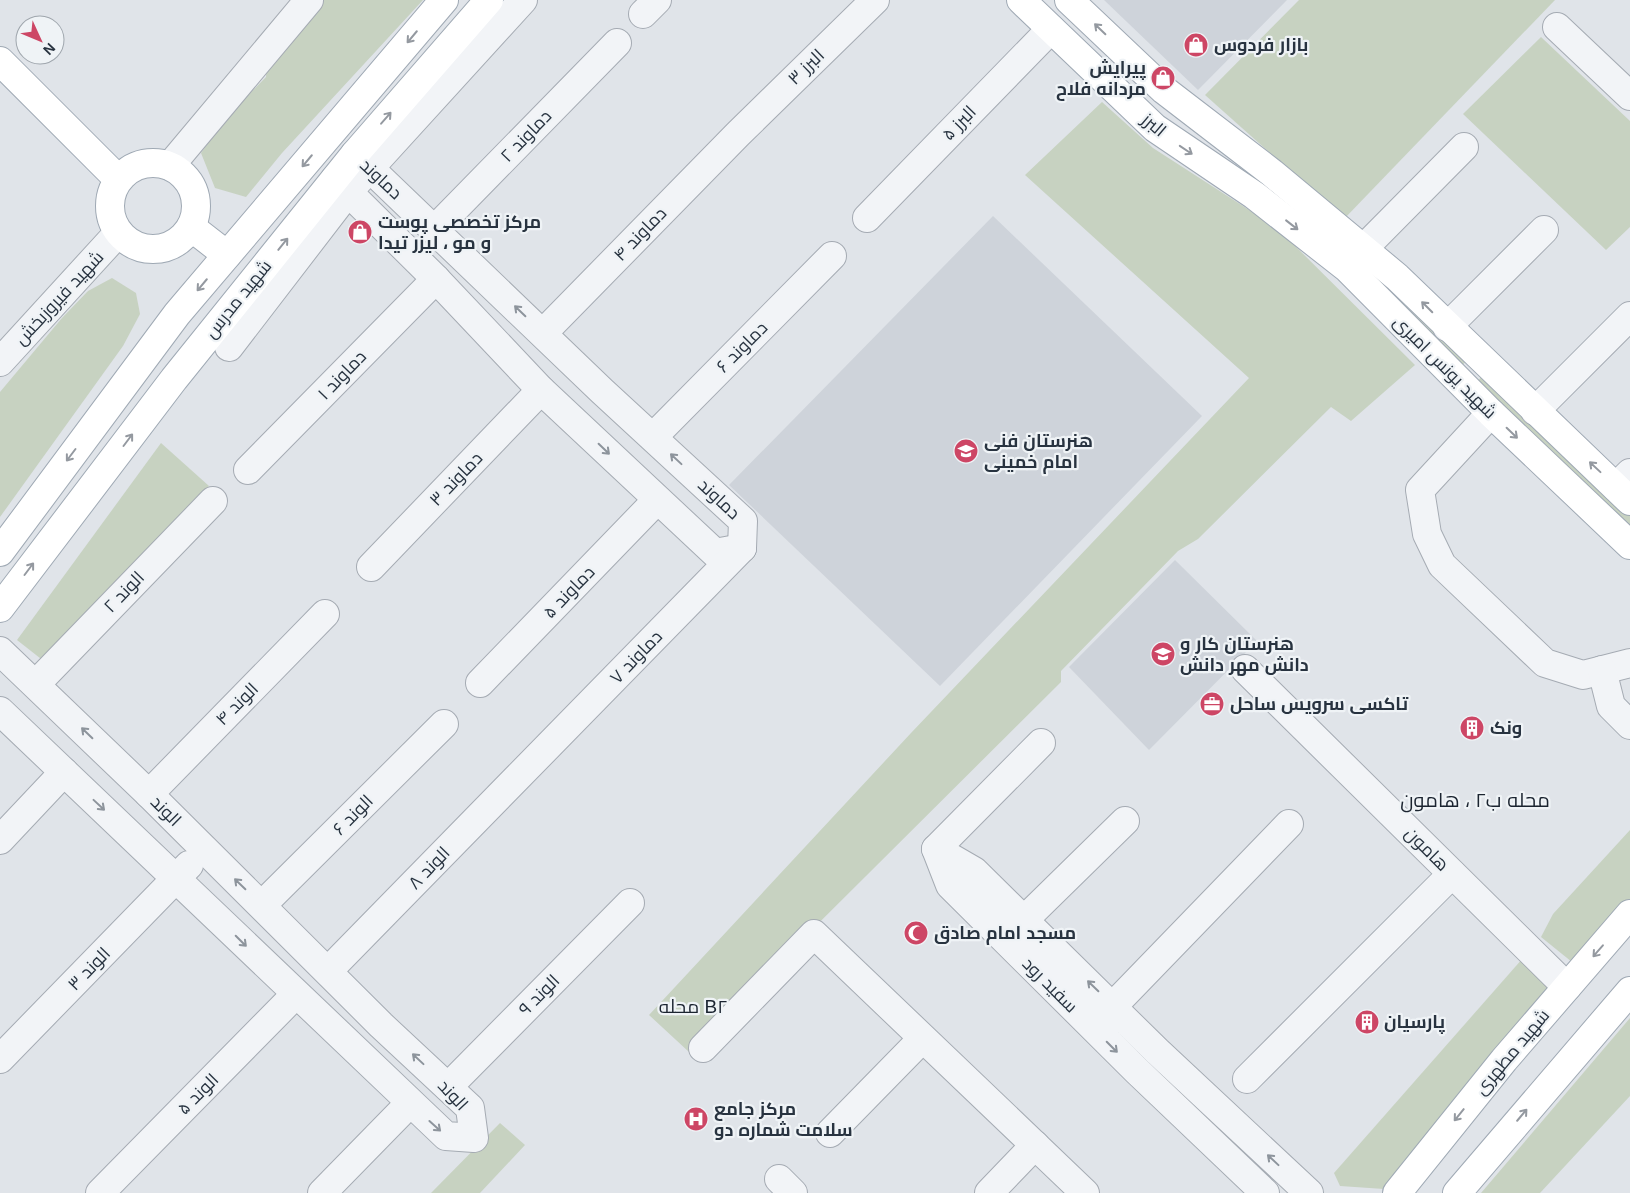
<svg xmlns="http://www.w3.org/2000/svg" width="1630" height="1193" font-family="Arial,Cairo,sans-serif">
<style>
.built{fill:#ced3da}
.green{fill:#c7d2c1}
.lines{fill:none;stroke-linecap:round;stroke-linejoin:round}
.minor-casing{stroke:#a5abb3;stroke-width:30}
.major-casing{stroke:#9fa9b4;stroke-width:30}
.minor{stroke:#f2f4f7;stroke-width:28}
.major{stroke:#fff;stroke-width:28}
.oneway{stroke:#9499a0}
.oneway2{stroke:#8d949c}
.labels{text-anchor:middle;stroke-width:4.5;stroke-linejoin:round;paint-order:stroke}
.poi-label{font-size:18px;font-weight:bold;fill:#283340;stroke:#eff3f6;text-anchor:start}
.street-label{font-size:18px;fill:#283340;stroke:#eff3f6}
.neighbourhood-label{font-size:19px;fill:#1b2430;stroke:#eff3f6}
.quarter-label{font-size:20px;fill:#1b2430;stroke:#eff3f6}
</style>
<rect width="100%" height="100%" fill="#e0e4e9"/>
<g class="built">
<path d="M1104,0H1287L1198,90Z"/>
<path d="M993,216L1202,416L940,686L729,485Z"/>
<path d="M1175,560L1257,641L1149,750L1069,667Z"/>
</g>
<g class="green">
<path d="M320,0H423L282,153L246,197L215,188L201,153L225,119L266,77L267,59Z"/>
<path d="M1299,0H1555L1344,219L1205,95Z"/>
<path d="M1541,37L1630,121V227L1606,250L1463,114Z"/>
<path d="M1102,102L1153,148L1277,228L1415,365L1351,421L1331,407L1198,539L1178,551L1061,671V682L689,1052L649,1015L911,733L1249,378L1025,175Z"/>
<path d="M1370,263L1470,357L1458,370L1362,273Z"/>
<path d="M112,278L136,293L140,314L123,346L0,517V392L62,318L88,291Z"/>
<path d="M1484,374L1630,514V533L1475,384Z"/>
<path d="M161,443L209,486L45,662L17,640Z"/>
<path d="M1630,830V900L1572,962L1541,937L1553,914Z"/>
<path d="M1523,958L1553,984L1384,1189L1340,1186L1334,1173Z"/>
<path d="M1630,1018V1096L1540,1193H1481Z"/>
<path d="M500,1123L525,1145L480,1193H431Z"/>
</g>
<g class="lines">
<defs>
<g id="minor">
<path d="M643,14L657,0"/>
<path d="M1557,27L1630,96"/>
<path d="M355,154L602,391L743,521L742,548"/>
<path d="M170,166L309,0"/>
<path d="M335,179L436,279L541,390L715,553L742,548"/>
<path d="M867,218L1051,29"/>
<path d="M435,229L617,43"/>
<path d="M1363,249L1464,147"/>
<path d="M1447,327L1544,230"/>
<path d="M543,333L738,134L875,0"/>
<path d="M229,347L348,192L523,0"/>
<path d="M0,362L118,233"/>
<path d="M1535,411L1630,316"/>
<path d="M1491,413L1420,490L1427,534L1442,565L1545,663L1583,675L1630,663"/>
<path d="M653,437L832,256"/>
<path d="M248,470L436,279"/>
<path d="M1616,487L1630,473"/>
<path d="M371,567L541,390"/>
<path d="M0,651L149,794L381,1025L470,1108L474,1138L446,1136L0,711"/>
<path d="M1245,669L1567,987"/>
<path d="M1602,670L1611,706L1630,725"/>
<path d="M480,683L657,500"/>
<path d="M36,684L213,501"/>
<path d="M149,794L325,614"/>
<path d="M0,840L64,772"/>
<path d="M936,849L1041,743"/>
<path d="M262,905L444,724"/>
<path d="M1024,920L1125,821"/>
<path d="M329,970L742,548"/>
<path d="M1113,1006L1289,824"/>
<path d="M703,1048L814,934L1085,1193"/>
<path d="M0,1059L189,865"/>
<path d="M1247,1079L1452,874"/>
<path d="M448,1087L630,903"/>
<path d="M830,1133L922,1039"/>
<path d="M779,1179L793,1193"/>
<path d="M100,1193L295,995"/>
<path d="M322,1193L410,1103"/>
<path d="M989,1193L1035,1145"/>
<path d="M1265,1193L1137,1071L950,885L936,849L974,871L1157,1051L1309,1193"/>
</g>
<g id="major">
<path d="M1021,0L1155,128L1254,195L1347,268L1491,413L1630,545"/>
<path d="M1069,0L1164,90L1272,173L1397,277L1630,501"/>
<path d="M0,61L118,179"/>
<circle cx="153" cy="206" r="43"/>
<path d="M191,227L227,255"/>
<path d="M0,552L177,314L444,0"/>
<path d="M0,608L174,379L355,154L489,0"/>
<path d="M1397,1193L1504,1060L1630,914"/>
<path d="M1457,1193L1630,991"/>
</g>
</defs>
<use href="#minor" class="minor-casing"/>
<use href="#major" class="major-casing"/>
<use href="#minor" class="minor"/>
<use href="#major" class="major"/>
</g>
<defs><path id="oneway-shaft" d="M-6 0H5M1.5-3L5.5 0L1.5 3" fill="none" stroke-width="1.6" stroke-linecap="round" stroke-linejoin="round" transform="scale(1.25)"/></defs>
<g class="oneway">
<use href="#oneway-shaft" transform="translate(1100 29) rotate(-136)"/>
<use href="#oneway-shaft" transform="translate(412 37) rotate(130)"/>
<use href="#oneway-shaft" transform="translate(386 118) rotate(-49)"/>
<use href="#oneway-shaft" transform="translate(1186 150) rotate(34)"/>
<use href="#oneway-shaft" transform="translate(307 161) rotate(130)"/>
<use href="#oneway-shaft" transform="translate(1292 225) rotate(38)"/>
<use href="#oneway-shaft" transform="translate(283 244) rotate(-51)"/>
<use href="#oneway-shaft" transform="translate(202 285) rotate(130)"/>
<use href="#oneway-shaft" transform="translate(1427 307) rotate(-135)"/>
<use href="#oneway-shaft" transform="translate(1512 433) rotate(44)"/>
<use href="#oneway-shaft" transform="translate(128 440) rotate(-53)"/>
<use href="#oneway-shaft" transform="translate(71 455) rotate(127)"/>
<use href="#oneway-shaft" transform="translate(1595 467) rotate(-137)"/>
<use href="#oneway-shaft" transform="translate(29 569) rotate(-53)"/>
<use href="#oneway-shaft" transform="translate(1598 951) rotate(131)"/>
<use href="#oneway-shaft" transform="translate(1459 1115) rotate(129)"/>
<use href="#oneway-shaft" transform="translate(1522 1115) rotate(-50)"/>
</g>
<g class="oneway2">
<use href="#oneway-shaft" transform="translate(520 311) rotate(-136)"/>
<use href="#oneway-shaft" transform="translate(604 449) rotate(44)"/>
<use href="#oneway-shaft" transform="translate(676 459) rotate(-137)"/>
<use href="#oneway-shaft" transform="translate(87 733) rotate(-136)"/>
<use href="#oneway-shaft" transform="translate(99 805) rotate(43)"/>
<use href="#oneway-shaft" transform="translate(240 884) rotate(-136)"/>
<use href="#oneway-shaft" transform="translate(241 941) rotate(45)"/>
<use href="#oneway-shaft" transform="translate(1093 986) rotate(-136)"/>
<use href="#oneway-shaft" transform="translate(1112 1047) rotate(45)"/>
<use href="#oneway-shaft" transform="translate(418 1059) rotate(-137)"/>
<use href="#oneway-shaft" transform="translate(435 1126) rotate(42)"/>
<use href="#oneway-shaft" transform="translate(1273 1160) rotate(-137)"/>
</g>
<defs>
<symbol id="shop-disc" viewBox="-11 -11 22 22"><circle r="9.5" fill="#cd4665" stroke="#eff3f6"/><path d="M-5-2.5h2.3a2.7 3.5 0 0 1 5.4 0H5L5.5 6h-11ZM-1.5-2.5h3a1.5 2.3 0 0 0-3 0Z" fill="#fff"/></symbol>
<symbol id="school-disc" viewBox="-11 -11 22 22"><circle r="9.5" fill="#cd4665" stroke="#eff3f6"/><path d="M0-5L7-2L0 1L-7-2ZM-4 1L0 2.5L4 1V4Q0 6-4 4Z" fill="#fff"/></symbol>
<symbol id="office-disc" viewBox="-11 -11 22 22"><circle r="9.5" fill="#cd4665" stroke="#eff3f6"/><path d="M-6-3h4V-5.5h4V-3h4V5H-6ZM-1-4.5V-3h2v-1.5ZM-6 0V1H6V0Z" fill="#fff"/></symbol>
<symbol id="building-disc" viewBox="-11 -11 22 22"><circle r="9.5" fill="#cd4665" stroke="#eff3f6"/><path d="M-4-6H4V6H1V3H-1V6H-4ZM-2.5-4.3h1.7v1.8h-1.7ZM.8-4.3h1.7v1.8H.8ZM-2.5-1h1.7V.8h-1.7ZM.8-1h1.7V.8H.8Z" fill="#fff"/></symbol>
<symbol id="mosque-disc" viewBox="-11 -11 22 22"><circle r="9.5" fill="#cd4665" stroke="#eff3f6"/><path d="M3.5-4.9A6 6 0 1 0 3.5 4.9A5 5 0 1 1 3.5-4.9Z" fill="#fff"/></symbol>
<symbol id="hospital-disc" viewBox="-11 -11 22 22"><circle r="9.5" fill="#cd4665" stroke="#eff3f6"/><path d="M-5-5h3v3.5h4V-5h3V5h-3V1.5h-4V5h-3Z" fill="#fff"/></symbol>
</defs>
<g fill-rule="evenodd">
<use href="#shop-disc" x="1182" y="31" width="28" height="28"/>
<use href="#shop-disc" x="1149" y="64" width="28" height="28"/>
<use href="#shop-disc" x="346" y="218" width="28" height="28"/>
<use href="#school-disc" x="952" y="437" width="28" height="28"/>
<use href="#school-disc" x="1149" y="640" width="28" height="28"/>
<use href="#office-disc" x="1198" y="690" width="28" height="28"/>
<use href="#building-disc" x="1458" y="714" width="28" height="28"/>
<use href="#mosque-disc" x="902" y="919" width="28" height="28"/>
<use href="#building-disc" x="1353" y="1008" width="28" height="28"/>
<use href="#hospital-disc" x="682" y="1105" width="28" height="28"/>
</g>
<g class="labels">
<g class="poi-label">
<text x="1214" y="51">بازار فردوس</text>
<text x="1146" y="74" text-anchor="end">پیرایش<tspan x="1146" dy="21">مردانه فلاح</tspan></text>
<text x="378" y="228">مرکز تخصصی پوست<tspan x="378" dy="21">و مو ، لیزر تیدا</tspan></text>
<text x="984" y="447">هنرستان فنی<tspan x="984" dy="21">امام خمینی</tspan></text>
<text x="1180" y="650">هنرستان کار و<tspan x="1180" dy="21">دانش مهر دانش</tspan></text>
<text x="1230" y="710">تاکسی سرویس ساحل</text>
<text x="1490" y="734">ونک</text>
<text x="934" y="939">مسجد امام صادق</text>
<text x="1384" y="1028">پارسیان</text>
<text x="714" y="1115">مرکز جامع<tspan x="714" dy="21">سلامت شماره دو</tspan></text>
</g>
<g class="street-label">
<text transform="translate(806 67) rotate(-44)" y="6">البرز ۳</text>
<text transform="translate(959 123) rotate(-46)" y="6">البرز ۵</text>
<text transform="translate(1154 125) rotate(40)" y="6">البرز</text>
<text transform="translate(526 136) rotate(-46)" y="6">دماوند ۲</text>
<text transform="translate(381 179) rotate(43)" y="6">دماوند</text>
<text transform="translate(640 234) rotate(-46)" y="6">دماوند ۴</text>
<text transform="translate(59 298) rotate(-47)" y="6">شهید فیروزبخش</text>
<text transform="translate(238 299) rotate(-51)" y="6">شهید مدرس</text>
<text transform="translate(742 347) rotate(-45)" y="6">دماوند ۶</text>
<text transform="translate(1445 367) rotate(45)" y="6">شهید یونس امیری</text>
<text transform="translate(342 375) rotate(-46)" y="6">دماوند ۱</text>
<text transform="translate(456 479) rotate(-46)" y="6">دماوند ۳</text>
<text transform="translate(719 499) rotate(43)" y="6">دماوند</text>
<text transform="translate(124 592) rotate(-46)" y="6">الوند ۲</text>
<text transform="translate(569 592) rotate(-46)" y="6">دماوند ۵</text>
<text transform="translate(636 657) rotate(-46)" y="6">دماوند ۷</text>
<text transform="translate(237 704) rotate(-45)" y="6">الوند ۴</text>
<text transform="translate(166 811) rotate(45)" y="6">الوند</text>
<text transform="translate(353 815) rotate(-45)" y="6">الوند ۶</text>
<text transform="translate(1427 849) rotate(45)" y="6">هامون</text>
<text transform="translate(429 868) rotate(-46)" y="6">الوند ۸</text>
<text transform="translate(89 969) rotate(-46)" y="6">الوند ۳</text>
<text transform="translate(1050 985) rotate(45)" y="6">سفید رود</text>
<text transform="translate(539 995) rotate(-45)" y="6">الوند ۹</text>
<text transform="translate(1512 1052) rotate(-50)" y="6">شهید مطهری</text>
<text transform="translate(198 1094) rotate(-45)" y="6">الوند ۵</text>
<text transform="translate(453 1095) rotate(47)" y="6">الوند</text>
</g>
<g class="neighbourhood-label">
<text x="693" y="1013">محله B۲</text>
</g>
<g class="quarter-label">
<text x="1475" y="807">محله ب۲ ، هامون</text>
</g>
</g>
<g transform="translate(40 40) rotate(134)"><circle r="24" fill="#eff3f6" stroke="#9fa6ad"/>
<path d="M0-4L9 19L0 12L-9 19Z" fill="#cd4665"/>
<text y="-8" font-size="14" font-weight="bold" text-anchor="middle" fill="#283340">N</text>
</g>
</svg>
